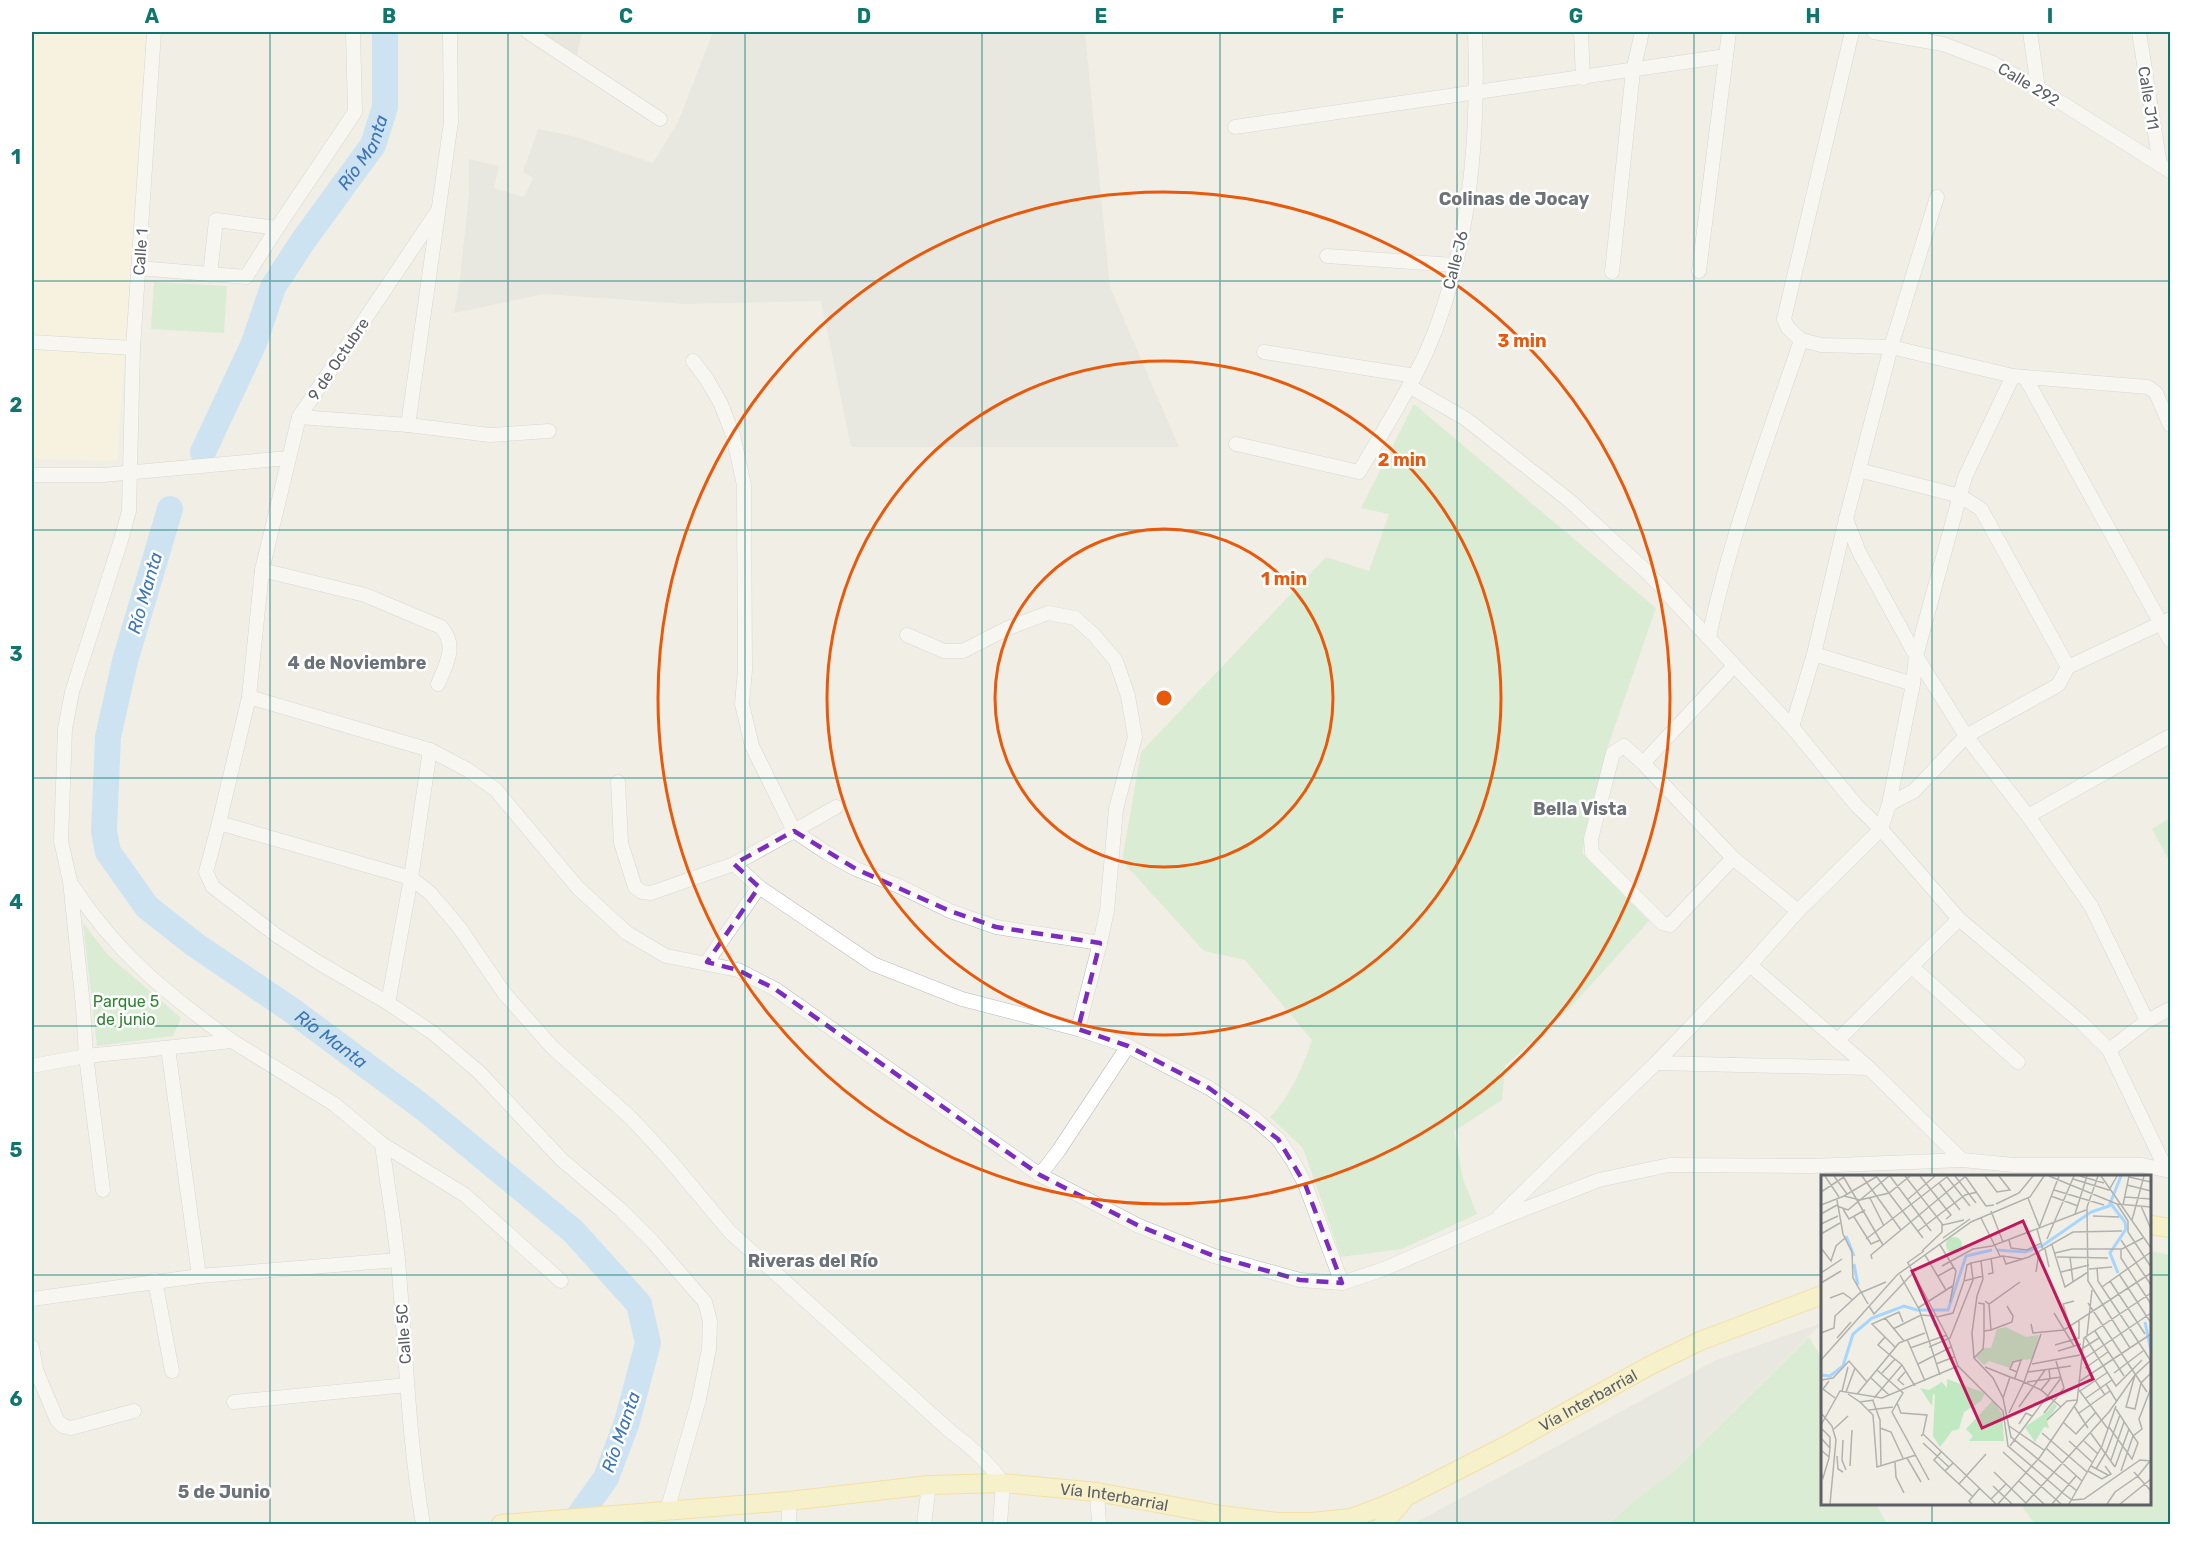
<svg xmlns="http://www.w3.org/2000/svg" width="2202" height="1556" font-family="Rubik,sans-serif">
<style>
.commercial{fill:#fff7da}
.industrial{fill:#e0dfd9}
.education{fill:#e0ddd3}
.green{fill:#c0e8c1}
.lines{fill:none;stroke-linecap:round;stroke-linejoin:round}
.river{stroke:#a5d6ff;stroke-width:26}
.minor-casing{stroke:#b7babf;stroke-width:15}
.major-casing{stroke:#f9cf55;stroke-width:20}
.minor{stroke:#fff;stroke-width:14}
.major{stroke:#fff3aa;stroke-width:18}
.marked{fill:none;stroke:#7b2cbf;stroke-width:4.5;stroke-dasharray:12 8;stroke-linejoin:round}
.grid{fill:none;stroke:#0f766e;stroke-width:1.5;stroke-opacity:0.55}
.ring{fill:none;stroke:#e8590c;stroke-width:3}
.labels{text-anchor:middle;stroke-width:5;stroke-linejoin:round;paint-order:stroke}
.street-label{font-size:16px;fill:#5c6066;stroke:#fff}
.park-label{font-size:16px;fill:#308235;stroke:#fff}
.water-label{font-size:18px;font-style:italic;fill:#3c75b8;stroke:#fff}
.neighbourhood-label{font-size:18px;font-weight:bold;fill:#6d7278;stroke:#fff}
.inset-river{fill:none;stroke:#a5d6ff;stroke-width:3}
.inset-road{fill:none;stroke:#b1b1ae;stroke-width:1.5}
.view{fill:#c2185b;fill-opacity:0.15;stroke:#c2185b;stroke-width:3}
.inset-edge{fill:none;stroke:#5c6066;stroke-width:3}
.centre{fill:#e8590c;stroke:#fff;stroke-width:3}
.ring-label{font-size:18px;text-anchor:middle;font-weight:bold;fill:#e8590c;stroke:#fff;stroke-width:5;stroke-linejoin:round;paint-order:stroke}
.neatline{fill:none;stroke:#0f766e;stroke-width:2}
.grid-label{font-size:20px;text-anchor:middle;font-weight:bold;fill:#0f766e}
</style>
<rect width="100%" height="100%" fill="#f0eee5"/>
<path class="commercial" d="M32,32H148L117,461L32,459Z"/>
<g class="industrial">
<path d="M713,32H1085L1110,287L1179,447H851L821,301L684,304L544,294L454,313L460,279L469,194V159L499,166L494,188L524,197L533,178L523,172L538,129L573,136L653,163L678,122Z"/>
<path d="M1822,1323L1674,1471L1629,1505L1609,1524H1413L1716,1360Z"/>
</g>
<path class="education" d="M539,32H582L577,55Z"/>
<g class="green">
<path d="M154,282L227,286L224,333L151,329Z"/>
<path d="M1414,404L1656,608L1607,749L1582,853L1649,921L1569,1009L1505,1066L1502,1100L1454,1131L1463,1179L1477,1214L1402,1249L1341,1257L1303,1148L1270,1117C1290,1097 1303,1067 1312,1040L1245,960L1204,951L1122,861L1141,752L1326,557L1369,571L1389,514L1361,508Z"/>
<path d="M2170,818V862L2152,829Z"/>
<path d="M83,923L108,955L181,1018L173,1036L97,1046Z"/>
<path d="M2150,1251L2170,1255V1524H2035L2020,1504H2150Z"/>
<path d="M1809,1337L1822,1359V1504H1876L1887,1524H1609L1629,1505L1674,1471Z"/>
</g>
<g class="lines">
<g class="river">
<path id="s1" d="M203,452L254,343L273,287L303,241L373,145L385,107V32"/>
<path id="s2" d="M170,509L125,661L108,737L104,831L108,852L147,907L194,944L290,1009L425,1109L573,1231L639,1304L648,1343L627,1422L606,1478L573,1524"/>
</g>
<defs>
<g id="minor">
<path d="M528,32L660,119"/>
<path d="M1581,32L1583,78"/>
<path d="M1874,32L1943,44L1993,63L2038,88L2170,171"/>
<path d="M2030,32L2038,88"/>
<path d="M2139,32L2160,165"/>
<path d="M1235,127L1726,56"/>
<path d="M437,212L299,417L262,570L249,697L219,823L411,878L430,893L459,927L504,993L552,1047L632,1119L668,1158L730,1232L951,1432C972,1447 988,1462 1003,1483L1000,1524"/>
<path d="M1327,256L1454,265"/>
<path d="M138,268L246,277L277,228L355,112L353,32"/>
<path d="M1699,271L1729,32"/>
<path d="M1612,272L1633,71L1642,32"/>
<path d="M210,275L216,220L277,228"/>
<path d="M1801,340L1821,345L1891,347L2013,376L2148,387L2156,393L2170,425"/>
<path d="M32,342L133,348"/>
<path d="M1264,352L1415,376"/>
<path d="M2025,377L2170,640"/>
<path d="M1409,386L1466,419L1571,502L1648,573L1792,727L1857,806L1881,829L1889,804L1914,791L1966,736L2058,685L2068,667L2170,619"/>
<path d="M299,417L408,425L451,122L450,32"/>
<path d="M408,425L490,435L549,431"/>
<path d="M1236,444L1359,472C1382,433 1407,394 1426,353C1470,254 1479,139 1475,32"/>
<path d="M1859,470L1960,496L1981,509L2068,667"/>
<path d="M32,475H103L288,458"/>
<path d="M1846,519L1859,552L1916,656L1966,736L2028,816L2091,906L2147,1021"/>
<path d="M262,570L365,595L441,627C458,646 446,664 438,684"/>
<path d="M907,635L944,651H963L1008,628L1048,613L1075,618L1094,635L1116,661L1128,696L1135,737L1116,809L1107,911L1100,943"/>
<path d="M1709,637C1730,536 1768,438 1801,340L1788,328L1784,319L1852,32"/>
<path d="M1814,654L1913,684"/>
<path d="M249,697L430,750L468,770L496,790L578,888L627,933L666,956L738,970L775,989L1040,1175L1139,1226L1214,1256L1300,1280L1342,1283L1384,1269L1494,1221L1599,1180L1669,1165L1812,1166L1962,1160L2014,1165H2142L2170,1171"/>
<path d="M1792,727L1814,654L1846,519L1891,347L1937,197"/>
<path d="M1643,763L1734,666"/>
<path d="M618,782L621,843L635,887L642,892L651,893L734,864L794,831L752,746L742,704L745,670L744,485L733,435L721,404L706,378L693,361"/>
<path d="M1889,804L1913,684L1916,656L1965,477L2013,376"/>
<path d="M836,807L794,831L827,853L856,869L901,887L950,911L996,927L1100,943L1078,1029"/>
<path d="M2028,816L2170,736"/>
<path d="M219,823L206,872L213,887L276,935L316,961L388,1003L411,878L430,750"/>
<path d="M1733,858L1670,925L1662,923L1592,853L1591,839L1613,753L1624,746L1643,763L1733,858L1798,911"/>
<path d="M734,864L759,887"/>
<path d="M72,885C116,953 167,994 232,1041"/>
<path d="M707,962L759,887L873,964L962,999L1078,1029L1128,1046L1209,1088L1254,1118L1278,1139L1293,1161L1305,1184L1342,1283"/>
<path d="M1750,965L1798,911L1881,829L1959,919L2082,1023L2109,1050L2166,1169"/>
<path d="M1912,967L2018,1062"/>
<path d="M388,1003L433,1033L479,1072L562,1160L620,1209L652,1241L705,1302L710,1321L709,1349L699,1399L667,1511"/>
<path d="M1837,1041L1959,919"/>
<path d="M168,1048L199,1276"/>
<path d="M2109,1050L2147,1021L2170,1009"/>
<path d="M1656,1063L1869,1068"/>
<path d="M32,1066L86,1056L232,1041L334,1104L382,1144L465,1195L561,1281"/>
<path d="M382,1144C387,1183 394,1222 398,1261C406,1349 408,1438 423,1524"/>
<path d="M1040,1175L1059,1150L1128,1046"/>
<path d="M103,1190L86,1056L83,1006L70,881L61,841L65,729L72,692L121,540L129,511L133,348L154,32"/>
<path d="M1499,1216L1656,1063L1750,965L1869,1068L1962,1160"/>
<path d="M155,1280L172,1371"/>
<path d="M32,1299L199,1276L398,1260"/>
<path d="M32,1347L36,1370L57,1420L63,1426L71,1428L134,1411"/>
<path d="M234,1402L407,1385"/>
<path d="M1097,1492L1099,1524"/>
<path d="M789,1524V1501"/>
<path d="M924,1524L929,1485"/>
</g>
<g id="major">
<path d="M2150,1225L2170,1228"/>
<path id="s3" d="M501,1524L789,1501L929,1485L1003,1483L1097,1492L1221,1515L1277,1522H1313L1351,1518L1381,1507L1411,1494L1507,1445L1649,1366L1700,1341L1822,1295"/>
<path d="M1383,1524L1403,1501"/>
</g>
</defs>
<use href="#minor" class="minor-casing"/>
<use href="#major" class="major-casing"/>
<use href="#minor" class="minor"/>
<use href="#major" class="major"/>
</g>
<path d="M0 0H2202V1556H0ZM794,831L856,869L950,911L996,927L1100,943L1078,1029L1128,1046L1209,1088L1278,1139L1305,1184L1342,1283L1300,1280L1214,1256L1139,1226L1040,1175L775,989L738,970L707,962L759,887L734,864Z" fill="#f0eee5" fill-opacity=".55" fill-rule="evenodd"/>
<path class="marked" d="M794,831L856,869L950,911L996,927L1100,943L1078,1029L1128,1046L1209,1088L1278,1139L1305,1184L1342,1283L1300,1280L1214,1256L1139,1226L1040,1175L775,989L738,970L707,962L759,887L734,864Z"/>
<path class="grid" d="M270,32V1524M508,32V1524M745,32V1524M982,32V1524M1220,32V1524M1457,32V1524M1694,32V1524M1932,32V1176M32,281H2170M32,530H2170M32,778H2170M32,1026H2170M32,1275H1822M2150,1275H2170M1932,1504V1524"/>
<g class="ring">
<circle cx="1164" cy="698" r="169"/>
<circle cx="1164" cy="698" r="337"/>
<circle cx="1164" cy="698" r="506"/>
</g>
<g class="labels">
<g class="street-label">
<text transform="translate(2029 84) rotate(31)" y="6">Calle 292</text>
<text transform="translate(2149 98) rotate(81)" y="6">Calle J11</text>
<text transform="translate(140 252) rotate(-86)" y="6">Calle 1</text>
<text transform="translate(1455 260) rotate(-76)" y="6">Calle J6</text>
<text transform="translate(338 359) rotate(-56)" y="6">9 de Octubre</text>
<text transform="translate(403 1334) rotate(-94)" y="6">Calle 5C</text>
<text dy="6" stroke="none"><textPath href="#s3" startOffset="1120">Vía Interbarrial</textPath></text>
<text dy="6" stroke="none"><textPath href="#s3" startOffset="616">Vía Interbarrial</textPath></text>
</g>
<g class="park-label">
<text x="126" y="1007">Parque 5<tspan x="126" dy="18">de junio</tspan></text>
</g>
<g class="water-label">
<text dy="6" stroke="none"><textPath href="#s1" startOffset="342">Río Manta</textPath></text>
<text transform="translate(145 593) rotate(-74)" y="6">Río Manta</text>
<text dy="6" stroke="none"><textPath href="#s2" startOffset="646">Río Manta</textPath></text>
<text transform="translate(621 1432) rotate(-71)" y="6">Río Manta</text>
</g>
<g class="neighbourhood-label">
<text x="1514" y="205">Colinas de Jocay</text>
<text x="357" y="669">4 de Noviembre</text>
<text x="1580" y="815">Bella Vista</text>
<text x="813" y="1267">Riveras del Río</text>
<text x="224" y="1498">5 de Junio</text>
</g>
</g>
<g transform="translate(1821 1175)">
<rect width="330" height="330" fill="#f0eee5"/>
<path d="M125 70a8 8 0 1 1 16 0a8 8 0 1 1-16 0ZM185,152L205,162L218,160L212,184L192,186L189,193L168,186L163,190L155,182L163,173H170L176,154ZM126,204L164,218L160,226L143,237L138,254L131,256L119,272L112,261L114,221L112,218L111,231L99,213L108,215L121,207L126,213ZM172,225L181,239L183,266H148L152,261L145,254ZM233,228L236,231L226,246L228,253L223,252L214,267L204,252L227,236Z" fill="#c0e8c1"/>
<path class="inset-river" d="M290,29L304,47L305,54L289,78L297,98M25,61L33,81M176,75L204,77L221,71L270,37L288,31L300,1M33,89L37,110M108,135L115,152M324,147L330,176M0,200L9,201L22,191L32,159L51,143L83,131L96,135H127L145,81L171,75"/>
<path class="inset-road" d="M4,1L18,22M13,1L26,19M22,1L62,70M41,1L80,55M55,1L102,63M69,1L110,56M84,1L122,50L143,45M99,1L130,40L125,44M134,1L155,28M144,1L165,31L173,30M164,1L176,17L189,15L178,1M228,1L296,29L330,32M259,1L283,8M277,1L266,32L267,106L309,173M280,1L330,73M126,2L149,31M308,2L330,7M252,4L288,15L296,1M118,8L139,35M306,10L330,16M233,15L283,30M0,17L23,2M23,21L55,2M230,21L257,31M304,22L330,24M49,23L63,51M207,23L218,51M16,25L22,59L31,77L32,103L47,129M86,25L114,1M175,29L198,18L212,1M296,29L307,46V57L330,92M0,30L23,21L39,25L68,1M302,30L308,1M16,31L27,35L39,25L68,18L89,1M320,31L330,54M22,34L28,44L44,35M170,36L182,67M0,39L16,30M254,39L266,1M272,41L298,42M33,42L50,69L59,65M160,43L179,81M311,45L323,1M0,49L17,41M218,53L238,1M216,54L222,75M97,56L144,20L156,17M0,59L19,48M122,63L149,44M45,64L127,1M226,64L253,1M188,65L190,73L206,75L220,68M300,65L330,110M119,70L135,96L129,127M231,70L244,112L267,97M0,73L10,86L15,71L24,63M224,74L228,92M300,75V83L330,129M101,76L121,57V49M234,78L251,74H301L322,63M104,80L125,115M182,81L185,89L208,82L252,57L301,56M236,82L287,83M249,82L252,107M51,84L50,80L145,1M160,86L162,104L156,121L151,158L153,183L172,203L182,223L190,262L256,316M86,88L103,76M87,88L128,165L137,191L182,236L187,271L243,319L251,325L263,324L319,285L330,286M150,88L146,90L143,106L162,101M121,91L152,74L171,71L265,35M276,93L277,106L330,186M268,94L291,92M215,97L218,77M240,97L268,90M0,98L21,84M167,99L172,98L170,83M298,99L330,148M79,100L98,134L119,200M117,101L133,92M289,106L324,159M0,108L20,96M281,112L330,77M9,123L22,118L32,125M164,126L168,129L199,107M267,128L326,217M48,131L53,139L56,136L91,99M97,133L133,110M233,138L253,171M116,142L132,138L143,106M64,143L83,166M210,149L212,158L243,155L330,98M249,152L242,129L253,126M72,154L100,140L114,141M170,155L191,147L192,141L186,131M163,156L170,155L168,129M274,156L303,201M0,158L13,153L14,141L39,118L65,107M220,159L203,207L220,215L240,232M266,160L271,115M64,162L57,170L81,190L94,211M264,162L295,211L321,185M16,163L30,147M86,164L104,206M234,170L258,163V146M74,172L51,149L78,137L82,147M108,172L129,163L152,105L150,88L182,81L201,84M89,173L126,160M259,175L278,163M237,176L260,169M153,183L162,174L163,162V129L157,128M0,185L76,100L150,47L209,22L223,1M261,185L330,138M330,185L314,200L305,232L314,234L320,208L330,198M97,189L130,172M115,189L133,182M211,189L259,180M164,192L189,202L182,223M265,192L284,220M264,193L287,177M56,195L82,218L76,228L80,238L106,240L102,259M207,197L250,191M61,198L74,184M293,198L322,176M50,203L68,220M194,203L200,185L192,187L189,194L196,197M0,205L12,203L28,186L46,207M8,206L2,214L14,223M259,206L330,159M206,207L240,202M285,209L296,227M83,210L77,205L84,197M220,215L229,204L228,194M258,215L287,254M21,216L27,192M259,216L287,197M25,217L34,193M27,219L39,227L53,225M36,219L78,168L104,158M53,223L81,190M265,223L291,205M52,226L59,245L60,290M39,227L52,240L56,292L95,280M76,228L71,237L108,305M253,231L267,253M198,232L224,195M48,235L72,232M0,238L11,251L15,265L9,329M188,238L203,207L189,202M223,238L243,213L235,186M258,238L289,216M226,245L246,226L256,225M242,247L255,259L275,237M198,249L205,238L211,241M0,250L19,216L61,223L137,191M188,251L223,275M288,252L311,284L317,268L295,234M0,253L9,262V273M59,253L70,257L82,283M13,254L27,241M269,257L294,292M221,258L266,297M100,261L102,259L175,329M0,263L9,273L8,282L0,275M22,265L21,285L25,295M248,266L271,287M263,266L277,279M102,268L128,292M189,271L240,203M225,273L261,306M120,277L113,285L124,296M182,277L240,329M285,278L299,240M16,281L17,294L22,297M86,283L100,307M290,285L303,247M74,287L75,302L83,318M132,288L124,296L151,321M29,291L31,255M270,291L287,300M294,292L308,254M275,294L285,277M267,296L281,304L290,299L284,291M300,296L312,261L321,254L318,244L330,213M173,297L205,328M313,297L330,316M0,298L2,303L8,283M198,306L223,329M138,309L165,279M172,311L191,329M170,324L185,309M151,329L148,326L159,313M177,329L219,282L256,227L263,163L330,118M204,329L288,237L314,200M231,329L255,301M248,329L281,271L295,231M286,329L294,317L317,301L329,286M299,329L330,304"/>
<path class="view" d="M202,46L272,204L161,253L91,96Z"/>
<rect width="330" height="330" class="inset-edge"/>
</g>
<circle cx="1164" cy="698" r="9" class="centre"/>
<g class="ring-label">
<text x="1522" y="347">3 min</text>
<text x="1402" y="466">2 min</text>
<text x="1284" y="585">1 min</text>
</g>
<rect width="2202" height="1556" fill="none" stroke="#ffffff" stroke-width="66"/>
<rect x="33" y="33" width="2136" height="1490" class="neatline"/>
<g class="grid-label">
<text x="152" y="23">A</text>
<text x="389" y="23">B</text>
<text x="626" y="23">C</text>
<text x="864" y="23">D</text>
<text x="1101" y="23">E</text>
<text x="1338" y="23">F</text>
<text x="1576" y="23">G</text>
<text x="1813" y="23">H</text>
<text x="2050" y="23">I</text>
<text x="16" y="164">1</text>
<text x="16" y="412">2</text>
<text x="16" y="661">3</text>
<text x="16" y="909">4</text>
<text x="16" y="1157">5</text>
<text x="16" y="1406">6</text>
</g>
</svg>
